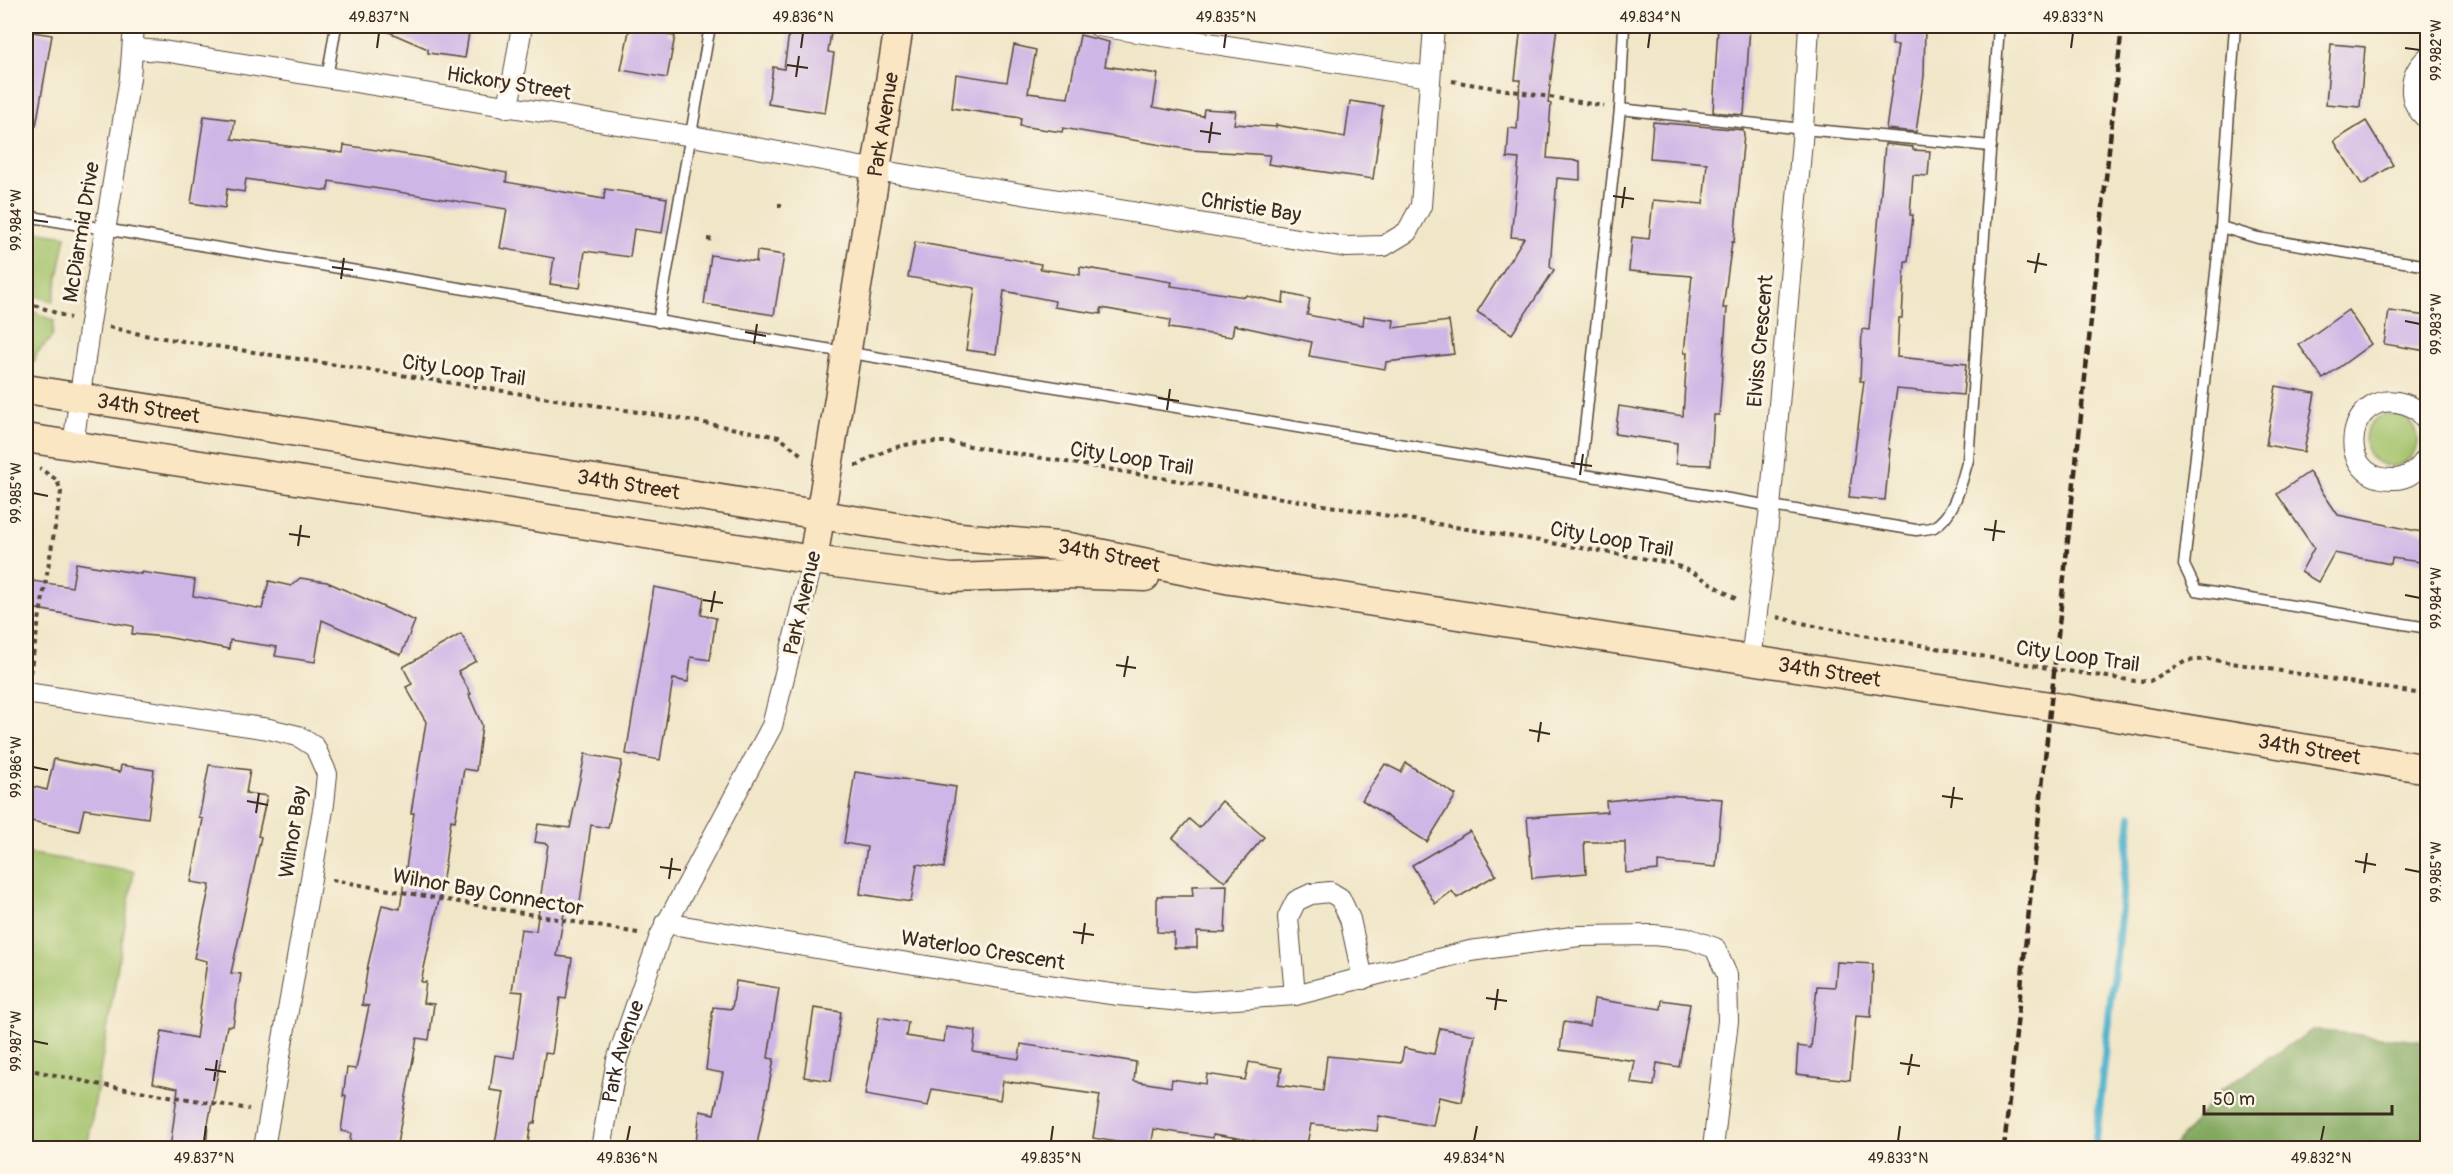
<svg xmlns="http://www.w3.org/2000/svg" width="2453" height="1174" font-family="Pangolin,sans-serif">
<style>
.green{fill:#a3c26a;stroke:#6f7644;stroke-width:1.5}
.forest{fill:#82a85e;stroke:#5e693e;stroke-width:1.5}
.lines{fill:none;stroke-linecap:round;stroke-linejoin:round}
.stream{stroke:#4db1cc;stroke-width:8}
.building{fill:#ceb6e6}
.lane-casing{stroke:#564638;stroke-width:13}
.street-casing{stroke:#564638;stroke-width:22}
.secondary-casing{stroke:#564638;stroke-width:31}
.path{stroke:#564638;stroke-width:4;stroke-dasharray:4.5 4.5;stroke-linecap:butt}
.lane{stroke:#fff;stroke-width:10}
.street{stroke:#fff;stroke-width:20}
.secondary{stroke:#fbe6c4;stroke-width:28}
.rail{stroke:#3b2a1e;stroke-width:4.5;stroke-dasharray:9 4.5;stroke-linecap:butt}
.ticks{fill:none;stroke:#3b2a1e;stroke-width:2}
.labels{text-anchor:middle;stroke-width:6;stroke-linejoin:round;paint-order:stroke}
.street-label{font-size:21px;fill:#3b2a1e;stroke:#fcf5e5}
.neatline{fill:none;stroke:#3b2a1e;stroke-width:2}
.ticks-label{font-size:15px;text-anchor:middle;fill:#3b2a1e}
</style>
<rect width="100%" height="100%" fill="#fcf5e5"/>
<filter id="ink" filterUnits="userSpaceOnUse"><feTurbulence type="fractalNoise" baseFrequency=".0167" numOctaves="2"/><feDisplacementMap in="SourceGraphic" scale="12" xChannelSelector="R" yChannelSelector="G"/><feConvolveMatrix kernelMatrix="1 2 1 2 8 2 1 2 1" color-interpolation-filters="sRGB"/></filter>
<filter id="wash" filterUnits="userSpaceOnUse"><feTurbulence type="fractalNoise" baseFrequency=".008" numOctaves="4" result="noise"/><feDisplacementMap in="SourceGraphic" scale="24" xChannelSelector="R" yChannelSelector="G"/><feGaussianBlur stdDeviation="1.35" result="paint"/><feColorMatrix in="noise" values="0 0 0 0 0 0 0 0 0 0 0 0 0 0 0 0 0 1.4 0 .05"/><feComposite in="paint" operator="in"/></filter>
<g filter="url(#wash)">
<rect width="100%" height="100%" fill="#f0e6c8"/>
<g class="green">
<path d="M26,230L66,236L53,302L26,292Z"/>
<path d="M26,308L54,321L52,337L36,354L35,361H26Z"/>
<circle cx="2391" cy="440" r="26"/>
<path d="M26,853L134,871L87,1148H26Z"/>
</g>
<path class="forest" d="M2312,1030L2427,1042V1148H2173L2220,1090Z"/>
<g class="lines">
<path class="stream" d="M2095,1148L2131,816"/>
</g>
<g id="blocks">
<g class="building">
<path d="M375,26H470L465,58L428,53V49Z"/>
<path d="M630,26H669L668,35L675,36L667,78L621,70Z"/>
<path d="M790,26H832L828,52L834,53L825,113L768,104L773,67L784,69Z"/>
<path d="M1521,26H1557L1548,103L1551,104L1547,158L1580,161V180L1557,178L1550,267L1554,270L1512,334L1477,312L1524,238L1511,237L1519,159L1507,158L1509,128L1517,129L1520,80H1515Z"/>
<path d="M1718,26H1750L1744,115L1713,112Z"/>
<path d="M1893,26H1925L1924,76L1916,132L1886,129L1898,45H1892Z"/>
<path d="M26,31L52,35L36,126L26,125Z"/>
<path d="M1080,35L1109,42L1105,66L1158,74L1153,107L1203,116L1204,109L1236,111L1234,124L1276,127V125L1345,137L1350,101L1383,106L1373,179L1268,164L1270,155L1191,150L1063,128L1062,132L1020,126L1021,118L952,108L956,74L1007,82L1014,45L1036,50L1028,93L1068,98Z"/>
<path d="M2331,44L2365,47L2360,107L2326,104Z"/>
<path d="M204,116L235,120L232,139L343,153L344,145L422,157L507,173L506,182L604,199L605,189L667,198L662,233L634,229L630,257L585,251L580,288L550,284L554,258L500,248L507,209L329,181L328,191L246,179L244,192L227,189L225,208L191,203Z"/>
<path d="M2366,121L2393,165L2362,185L2334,141Z"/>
<path d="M1653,122L1743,130L1744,134L1734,242H1732L1723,308H1727L1719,415H1714L1711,465L1676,464L1677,443L1615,434L1619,406L1683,416L1687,353H1684L1692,276L1629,271L1632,237L1649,239L1653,200L1703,204L1707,163L1650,158Z"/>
<path d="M1885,144L1913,147V150L1930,151L1928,176L1913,175L1910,215H1913L1908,262H1905L1902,318H1899L1897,357L1966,364L1963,395L1897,389L1888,449H1890L1885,500L1849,497L1864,381H1860L1862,329L1869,330Z"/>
<path d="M915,242L1041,264L1040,269L1080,275V267L1172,282L1171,286L1245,297L1246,295L1283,303L1284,293L1310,299L1307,315L1363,325L1364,316L1394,320L1393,328L1449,321L1454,354L1386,362L1385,369L1309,356L1312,342L1234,325L1232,337L1169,328L1170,320L1101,308V314L1054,307L1055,301L1004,291L996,354L966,350L975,288L908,277Z"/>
<path d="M757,251L784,255L774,315L704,304L711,255L756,262Z"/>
<path d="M2348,310L2371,344L2323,379L2299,345Z"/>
<path d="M2389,311L2427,316V351L2384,344Z"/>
<path d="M2276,386L2315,393L2304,452L2266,445Z"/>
<path d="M2309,472L2338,515L2427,533V563L2392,558L2391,564L2334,553L2318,582L2301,572L2314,548L2277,494Z"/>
<path d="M76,563L141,574V572L195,580L193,596L262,609L269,581L291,586L300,578L327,582L415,621L401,655L322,620L315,662L275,656L277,647L230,640L229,649L166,637L132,634L133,626L26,607V580L72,587Z"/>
<path d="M654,587L704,597L701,615L716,618L710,660L691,657L688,682L673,679L660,760L626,754Z"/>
<path d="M461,634L476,661L458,671L471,694L469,695L482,725L476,771L464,769L455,821L451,820L442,886L421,982H426L423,1003L434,1004L429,1040L417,1038L396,1149H349L351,1133L341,1131L346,1096H343L347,1068L356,1069L369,1006L362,1005L368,965L382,905L400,909L414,813H411L426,722L406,687L412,684L403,667Z"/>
<path d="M585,754L622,761L608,828L591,825L579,909L565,907L557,956L572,958L566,999L560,998L552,1054L545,1053L535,1123H531L527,1149H494L504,1092L490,1090L495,1055L514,1058L523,992L512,991L521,929L536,931L548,844L535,842L538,824L570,828Z"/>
<path d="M54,759L120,772L121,765L154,770L148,818L84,809L79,831L26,820L31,786L47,790Z"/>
<path d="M1406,763L1456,795L1427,842L1362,800L1385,764L1401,772Z"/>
<path d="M209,765L250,770L246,793L267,796L258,836L261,837L231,973L241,974L233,1026H227L208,1124L206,1149H170L178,1088L153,1083L162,1031L196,1038L207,961L194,958L210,885L191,882L203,819L199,818Z"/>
<path d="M855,772L956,787L944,868L917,864L911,902L860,894L867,847L844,843Z"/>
<path d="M1666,795L1722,799L1716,867L1658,862V870L1626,873L1625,842H1584L1586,873L1532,878L1527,817L1607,812L1606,801Z"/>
<path d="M1222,801L1264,837L1225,882L1173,838L1189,819L1199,828Z"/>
<path d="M1470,831L1496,875L1457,898L1452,891L1435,904L1412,865Z"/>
<path d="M1227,885L1225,933L1197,932V948H1174V933L1157,932V896H1193L1192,886Z"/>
<path d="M1837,962L1873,964L1871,1017L1856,1016L1850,1080L1796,1074L1798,1046L1811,1048L1817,986L1835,987Z"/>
<path d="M736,981L779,988L768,1058L774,1059L764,1111L756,1149H700L701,1142L696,1141L700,1111L714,1114L723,1073L706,1070L713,1007L732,1009Z"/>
<path d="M1594,999L1661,1009L1662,1000L1690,1004L1679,1067L1657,1063L1654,1086L1631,1083L1635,1061L1560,1050L1564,1022L1590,1026Z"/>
<path d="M814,1008L841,1012L831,1081L804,1077Z"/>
<path d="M879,1017L908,1022L906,1036L944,1042L946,1027L976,1031L973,1052L1019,1059L1021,1044L1136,1062L1134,1081L1171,1087L1172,1079L1206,1084L1207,1074L1245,1080L1249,1062L1282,1068L1278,1085L1323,1091L1327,1056L1401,1063L1404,1048L1434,1054L1440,1028L1475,1035L1462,1102L1439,1097L1433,1126L1379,1116L1377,1131L1311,1124L1306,1149L1213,1134V1138L1154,1129L1151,1148L1093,1138L1100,1095L1003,1081L1000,1100L932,1089L928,1106L865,1095Z"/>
</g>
</g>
</g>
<g filter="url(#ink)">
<use href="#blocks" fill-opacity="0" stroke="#564638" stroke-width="1.5"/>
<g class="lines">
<defs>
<g id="lane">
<path d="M2235,26L2221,227L2184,565L2196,590L2428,628"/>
<path d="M327,78L336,26"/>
<path d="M1620,109L1803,129L1991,146"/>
<path d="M26,216L1916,530C1922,529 1929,529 1934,527C1956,514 1961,482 1968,460L1999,26"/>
<path d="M2221,227L2258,238L2428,266"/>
<path d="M658,322L710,26"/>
<path d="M1580,474L1620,109L1624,26"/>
</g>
<g id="street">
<path d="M1098,26L1430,77"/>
<path d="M134,49L163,51L692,136L876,170L1346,247L1384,246L1407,232L1421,206L1434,26"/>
<path d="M2428,57C2407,76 2406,102 2428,120"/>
<path d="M508,108L522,26"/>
<path d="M2428,425C2424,415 2415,407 2405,404C2347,385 2332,478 2391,479C2408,480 2420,469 2428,455"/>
<path d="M73,445L90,323L130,78L134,26"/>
<path d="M1751,660L1770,508L1803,129L1809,26"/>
<path d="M26,693L269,729L298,736L315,747L327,774L324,804L264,1148"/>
<path d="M665,923L1012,980L1118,995L1192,1002L1295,995L1470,951L1579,936L1653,935L1690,939L1715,948L1727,975L1728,1021L1713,1148"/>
<path d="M1295,995L1288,917L1296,901L1311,894L1330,892L1340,898L1350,919L1363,979"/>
<path id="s1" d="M601,1148L617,1060L660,936L772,726L813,560"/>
</g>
<g id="secondary">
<path id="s2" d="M26,389L960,537L1069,547L1231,580L2050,706L2428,769"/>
<path d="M26,438L813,560L951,578L1067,574L1145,577"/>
<path id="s3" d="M813,560L899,26"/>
</g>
</defs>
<use href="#lane" class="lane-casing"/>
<use href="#street" class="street-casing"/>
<use href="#secondary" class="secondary-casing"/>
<g class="path">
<path d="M1452,81L1604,106"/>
<path d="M780,207V203"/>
<path d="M707,239L716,240"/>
<path d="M26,302L70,318"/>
<path d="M109,327L144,335L683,419L779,437L803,456"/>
<path d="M855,465H859C892,445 908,442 946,442L1671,563L1694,573L1738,600"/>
<path d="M1777,617L1819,627L2054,669L2135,681H2150L2186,661L2208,659L2428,695"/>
<path d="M30,673L61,492L57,480L39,468"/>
<path d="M332,880L638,933"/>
<path d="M26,1069L102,1085L249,1109"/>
</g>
<use href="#lane" class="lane"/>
<use href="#street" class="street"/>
<use href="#secondary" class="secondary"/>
<path class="rail" d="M2004,1148L2122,26"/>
</g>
</g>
<path class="ticks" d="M377,48L379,33M801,48L803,33M1224,48L1226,33M1648,48L1650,33M2071,48L2073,33M2405,48L2420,50M787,65L808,68M796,77L799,56M1200,131L1221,134M1209,143L1212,122M1613,196L1634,199M1622,208L1625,187M33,220L48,222M2027,261L2047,265M332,267L353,270M2035,273L2039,253M341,279L344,258M2405,321L2420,324M745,332L766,336M754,344L757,324M1158,398L1179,401M1167,410L1170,389M1571,463L1592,466M1580,475L1583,454M33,493L48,496M1984,529L2005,532M289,534L310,537M1993,541L1996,520M298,546L301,525M2405,595L2420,598M703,600L723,603M711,612L715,591M1116,665L1136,668M1124,677L1128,656M1529,730L1550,734M1538,742L1541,722M33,767L48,770M1942,796L1963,799M247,801L268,805M1951,808L1954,787M256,813L259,793M2355,861L2376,865M660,867L681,870M2405,869L2420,872M2364,873L2367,853M669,879L672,858M1073,932L1094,935M1082,944L1085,923M1486,998L1507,1001M1495,1010L1498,989M33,1041L48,1044M1900,1063L1920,1066M205,1069L226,1072M1908,1075L1912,1054M214,1081L217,1060M204,1141L206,1126M627,1141L630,1126M1051,1141L1053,1126M1474,1141L1477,1126M1898,1141L1900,1126M2321,1141L2324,1126"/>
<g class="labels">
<g class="street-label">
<text transform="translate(509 83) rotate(9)" y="7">Hickory Street</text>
<text dy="7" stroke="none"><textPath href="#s3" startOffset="441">Park Avenue</textPath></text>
<text transform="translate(1251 207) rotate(9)" y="7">Christie Bay</text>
<text transform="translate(81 232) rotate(-81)" y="7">McDiarmid Drive</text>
<text transform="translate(1760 341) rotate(-85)" y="7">Elviss Crescent</text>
<text transform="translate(464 370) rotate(8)" y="7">City Loop Trail</text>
<text dy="7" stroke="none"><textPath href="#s2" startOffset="124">34th Street</textPath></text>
<text transform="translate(1132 458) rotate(9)" y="7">City Loop Trail</text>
<text dy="7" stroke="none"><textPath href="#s2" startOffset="610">34th Street</textPath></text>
<text transform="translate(1612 539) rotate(10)" y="7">City Loop Trail</text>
<text dy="7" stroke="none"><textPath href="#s2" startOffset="1096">34th Street</textPath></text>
<text transform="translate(802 603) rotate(-77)" y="7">Park Avenue</text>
<text transform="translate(2078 656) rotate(8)" y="7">City Loop Trail</text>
<text dy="7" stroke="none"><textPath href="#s2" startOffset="1826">34th Street</textPath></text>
<text dy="7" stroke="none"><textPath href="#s2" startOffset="2312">34th Street</textPath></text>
<text transform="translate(293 832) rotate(-81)" y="7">Wilnor Bay</text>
<text transform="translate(488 892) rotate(10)" y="7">Wilnor Bay Connector</text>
<text transform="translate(983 950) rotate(9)" y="7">Waterloo Crescent</text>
<text dy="7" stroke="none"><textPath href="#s1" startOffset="99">Park Avenue</textPath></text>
</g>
</g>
<rect width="2453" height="1174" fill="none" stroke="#fcf5e5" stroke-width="66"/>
<path d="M2204 1105v9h188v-9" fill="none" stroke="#3b2a1e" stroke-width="3"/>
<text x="2213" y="1105" font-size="18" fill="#3b2a1e" stroke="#fcf5e5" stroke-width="4.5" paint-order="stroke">50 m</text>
<rect x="33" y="33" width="2387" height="1108" class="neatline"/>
<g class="ticks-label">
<text x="379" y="22">49.837°N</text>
<text x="803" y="22">49.836°N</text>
<text x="1226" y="22">49.835°N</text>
<text x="1650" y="22">49.834°N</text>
<text x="2073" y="22">49.833°N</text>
<text transform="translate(2436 50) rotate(-90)" y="5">99.982°W</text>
<text transform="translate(16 220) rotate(-90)" y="5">99.984°W</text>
<text transform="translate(2436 324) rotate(-90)" y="5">99.983°W</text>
<text transform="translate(16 493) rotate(-90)" y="5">99.985°W</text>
<text transform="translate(2436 598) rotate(-90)" y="5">99.984°W</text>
<text transform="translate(16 767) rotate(-90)" y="5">99.986°W</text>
<text transform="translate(2436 872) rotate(-90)" y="5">99.985°W</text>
<text transform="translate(16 1041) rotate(-90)" y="5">99.987°W</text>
<text x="204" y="1163">49.837°N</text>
<text x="627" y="1163">49.836°N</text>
<text x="1051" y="1163">49.835°N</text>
<text x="1474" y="1163">49.834°N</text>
<text x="1898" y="1163">49.833°N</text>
<text x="2321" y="1163">49.832°N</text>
</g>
</svg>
